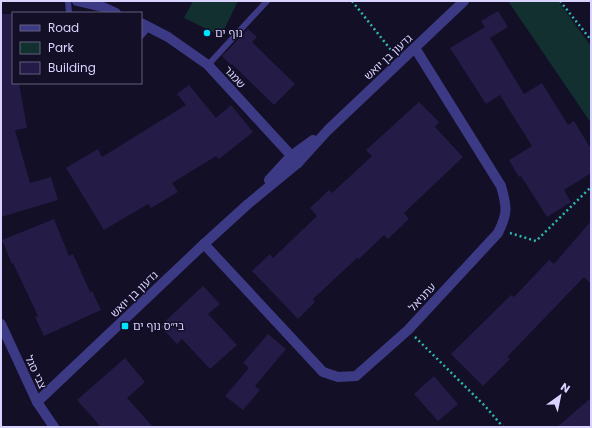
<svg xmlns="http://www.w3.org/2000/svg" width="592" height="428" font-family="Poppins,'Noto Sans Hebrew',sans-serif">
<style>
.green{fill:#12302f}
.building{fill:#241b47}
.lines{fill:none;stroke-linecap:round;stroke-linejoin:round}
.path{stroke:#2fb8b0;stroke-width:2.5;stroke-dasharray:2 3;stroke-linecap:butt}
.service{stroke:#3d3a85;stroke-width:6}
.minor{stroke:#3d3a85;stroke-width:10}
.tertiary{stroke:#3d3a85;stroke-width:10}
.poi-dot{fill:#00e5ff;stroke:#130f26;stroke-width:1.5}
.labels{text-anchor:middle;stroke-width:3;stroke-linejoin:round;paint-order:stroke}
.poi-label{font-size:11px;fill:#d9d4ff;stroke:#130f26;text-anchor:start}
.street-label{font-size:11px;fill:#d9d4ff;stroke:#130f26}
</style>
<rect width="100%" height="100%" fill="#130f26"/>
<g class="green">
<path d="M193,1H238L221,36L184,18Z"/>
<path d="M508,1H558L591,46V123Z"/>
</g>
<g class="building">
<path d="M498,11L508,27L490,38L524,94L542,83L568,125L574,121L591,149V173L564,190L571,202L547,217L521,176L519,177L509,160L532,146L500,95L486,104L450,48L485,27L481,21Z"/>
<path d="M1,14H13V83H19L27,128L15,130L30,183L51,177L58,200L1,217Z"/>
<path d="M248,29L257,37L252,42L295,84L274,105L232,64L231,65L222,56Z"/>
<path d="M189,85L216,118L231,105L253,132L219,159L216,156L172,183L178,192L151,208L148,204L104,230L66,168L98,149L102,157L186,105L177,94Z"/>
<path d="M419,102L439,122L435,127L463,157L404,213L409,219L388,239L384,235L359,259L357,258L313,299L315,302L298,319L252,271L270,254L273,258L317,216L310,208L329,190L332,193L372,156L366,150Z"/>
<path d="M54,219L69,256L73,254L90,292L92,291L101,310L44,336L35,317L38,316L13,263L12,264L2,240Z"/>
<path d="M591,221V284L584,277L507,357L510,359L483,386L451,354L511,295L514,297L549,260L554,264Z"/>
<path d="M203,286L220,304L208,314L237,345L210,369L182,339L177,344L160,326Z"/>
<path d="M268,334L286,349L255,386L260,390L243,410L225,396L249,368L243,363Z"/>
<path d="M125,358L145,382L127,398L153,427H101L77,400Z"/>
<path d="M434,376L458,404L438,421L414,394Z"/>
<path d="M591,398V427H557Z"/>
</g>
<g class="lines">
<g class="path">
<path d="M352,1L391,50"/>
<path d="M560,1L591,40"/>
<path d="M510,233L536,241L591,187"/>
<path d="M415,337L485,406L503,427"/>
</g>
<g class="service">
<path d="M68,1L69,13"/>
<path d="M141,36L149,27"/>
<path d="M208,65L267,1"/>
</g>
<g class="minor">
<path d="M77,1L103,7L116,13"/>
<path d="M141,23L168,37L208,65L298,163"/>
<path d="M269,180L291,156L313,140"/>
<path d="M204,244L323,372L338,377L356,376L408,330L498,233C508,213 507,207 501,186L415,48"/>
<path d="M37,402L204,244L248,204L298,163L328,130L464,1"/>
</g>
<path class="tertiary" d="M1,324L37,402L54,427"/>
</g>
<g class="poi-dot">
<circle cx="207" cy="33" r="4"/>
<rect x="121" y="322" width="8" height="8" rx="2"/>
</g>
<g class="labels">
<g class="poi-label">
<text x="215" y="37">נוף ים</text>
<text x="133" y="330">בי״ס נוף ים</text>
</g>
<g class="street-label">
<text transform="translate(388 57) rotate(-43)" y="4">גדעון בן יואש</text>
<text transform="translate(235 77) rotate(48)" y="4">שמגר</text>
<text transform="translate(134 294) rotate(-44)" y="4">גדעון בן יואש</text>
<text transform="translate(422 297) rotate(-47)" y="4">עתניאל</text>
<text transform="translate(36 372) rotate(65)" y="4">צבי סגל</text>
</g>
</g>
<rect width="592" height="428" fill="none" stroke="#d9d4ff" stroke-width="4"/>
<rect x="12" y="12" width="130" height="72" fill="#130f26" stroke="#625e7d"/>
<rect x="20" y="25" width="20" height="6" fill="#3d3a85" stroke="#625e7d"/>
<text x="48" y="32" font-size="12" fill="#d9d4ff">Road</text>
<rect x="20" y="42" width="20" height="12" fill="#12302f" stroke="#625e7d"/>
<text x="48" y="52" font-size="12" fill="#d9d4ff">Park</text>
<rect x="20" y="62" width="20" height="12" fill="#241b47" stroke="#625e7d"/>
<text x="48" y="72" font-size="12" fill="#d9d4ff">Building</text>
<g transform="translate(560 396) rotate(33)" stroke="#130f26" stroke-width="3" paint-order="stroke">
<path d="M0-3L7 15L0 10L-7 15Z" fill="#d9d4ff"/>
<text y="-6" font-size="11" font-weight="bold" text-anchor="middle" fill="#d9d4ff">N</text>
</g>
</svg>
